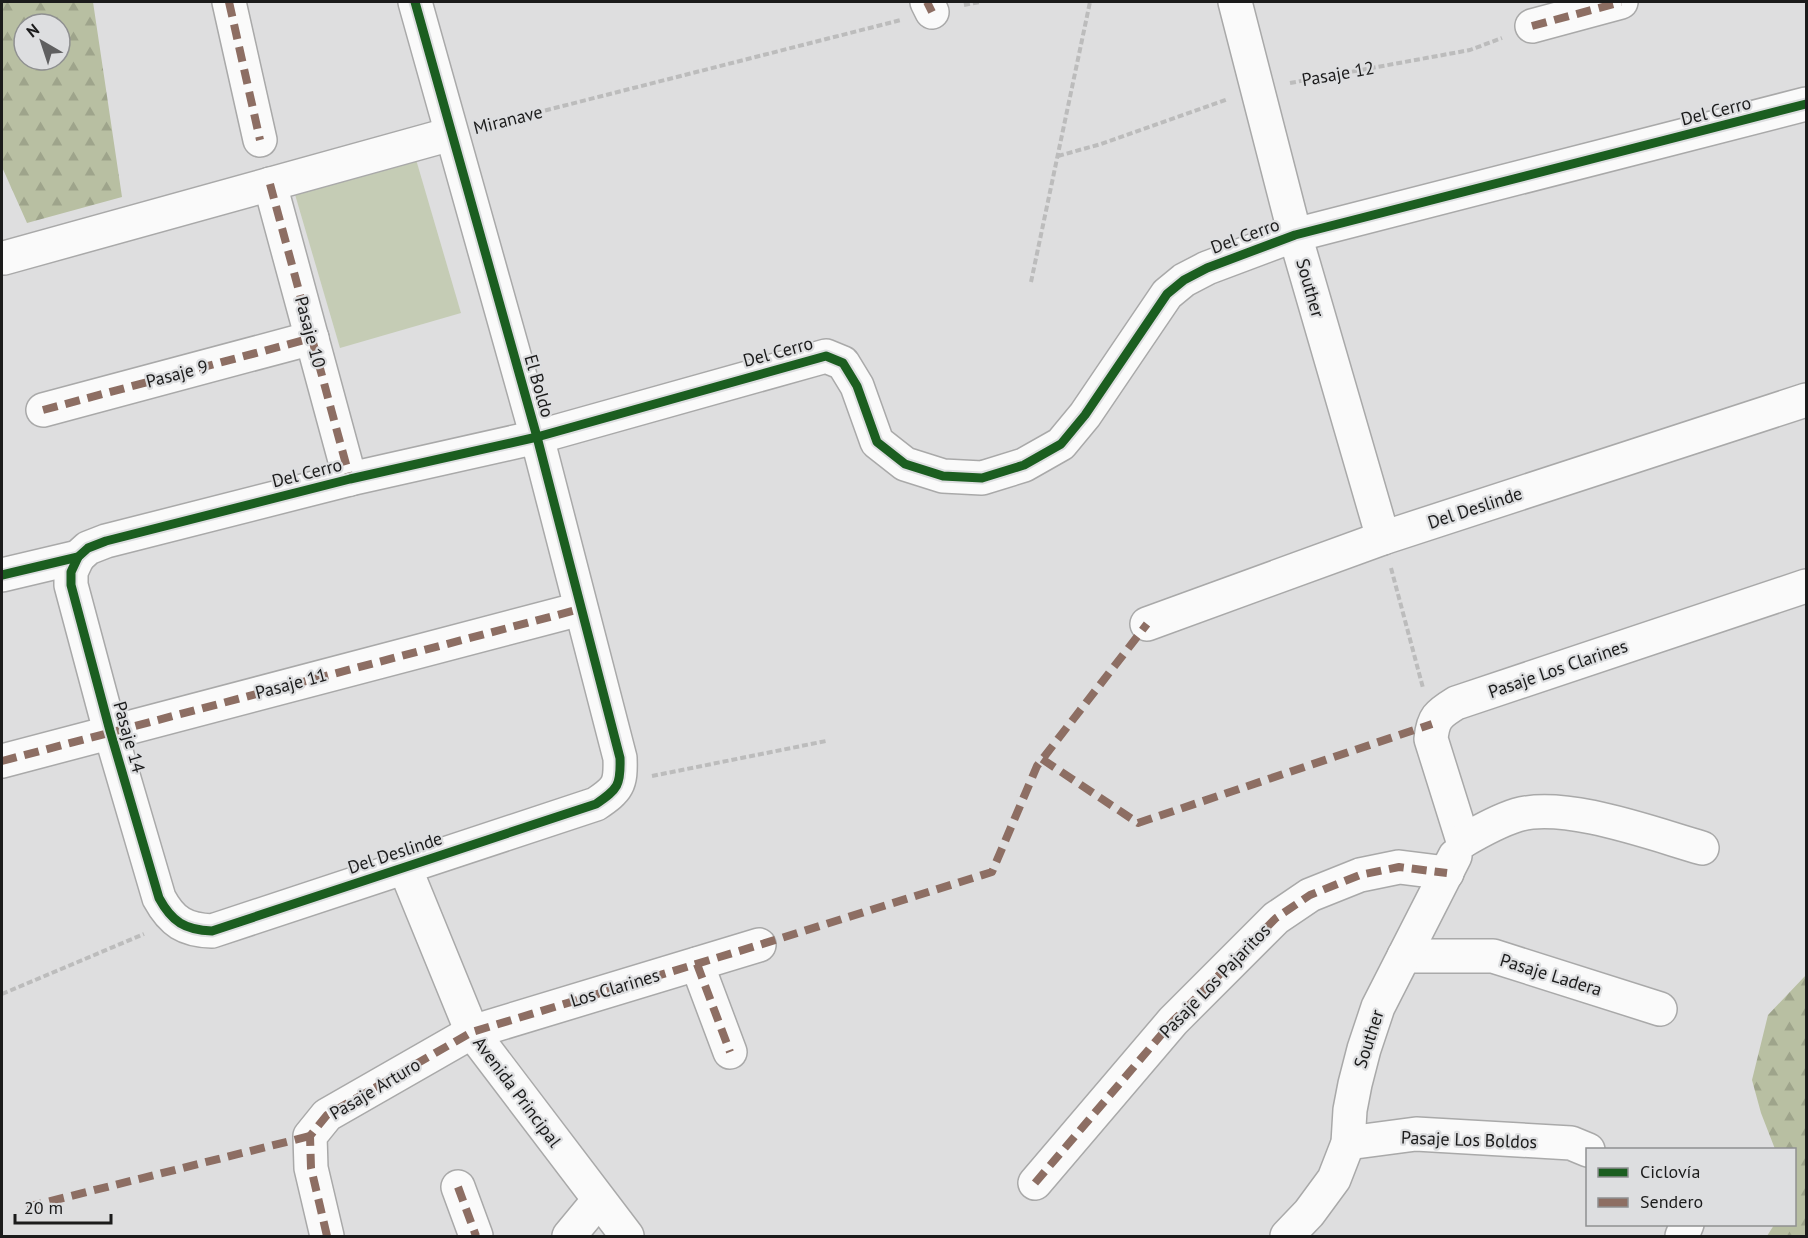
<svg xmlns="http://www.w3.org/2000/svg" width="1808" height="1238" font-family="'PT Sans',sans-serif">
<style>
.green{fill:#c5ccb5}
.forest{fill:url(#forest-firs);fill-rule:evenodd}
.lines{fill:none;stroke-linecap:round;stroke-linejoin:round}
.minor-casing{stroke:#a9a9a9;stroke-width:36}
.path{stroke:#bcbcbc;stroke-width:4;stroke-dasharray:6 3;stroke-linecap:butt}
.minor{stroke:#fafafa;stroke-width:33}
.quiet{stroke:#8d6e63;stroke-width:8;stroke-dasharray:15 8;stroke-linecap:butt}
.cycleway-casing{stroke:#dddee0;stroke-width:13}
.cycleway{stroke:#1b5e20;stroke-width:9}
.labels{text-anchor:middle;stroke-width:4.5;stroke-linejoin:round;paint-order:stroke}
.street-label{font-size:18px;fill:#1b1b1b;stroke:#dddee0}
</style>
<defs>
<pattern id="forest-firs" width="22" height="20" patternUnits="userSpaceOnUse" patternTransform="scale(1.5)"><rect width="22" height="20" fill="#b8bfa2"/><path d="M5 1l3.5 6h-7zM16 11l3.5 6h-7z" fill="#9ea48b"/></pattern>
</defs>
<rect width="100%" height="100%" fill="#dededf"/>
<path class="green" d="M415,156L461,313L340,348L294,191Z"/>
<g class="forest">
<path d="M2,2H93L122,197L27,223L2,167ZM24,24H60V60H24Z"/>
<path d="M1806,975V1236H1767L1774,1225L1794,1224V1150L1775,1149L1761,1113L1752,1080L1768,1015Z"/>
</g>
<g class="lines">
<defs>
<g id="minor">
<path d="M229,2L260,140"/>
<path d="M927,2L932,12"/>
<path d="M1235,2L1295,235L1383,538"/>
<path d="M1532,26L1621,2"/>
<path d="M270,184L350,479"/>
<path d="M4,258L451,134"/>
<path d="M43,410L312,338"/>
<path d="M78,557L71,572V585L110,731L159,898C172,922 185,930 212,931L596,804C618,789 621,785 620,758L537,437L415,2"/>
<path d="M2,575L78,557L88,548L106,541L350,479L537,437L826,356L843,363L857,386L877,442L905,464L943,476L982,478L1024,465L1061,444L1085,415L1167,294L1184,280L1207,268L1295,235L1806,104"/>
<path d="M1147,624L1383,538L1806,400"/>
<path d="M2,761L580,609"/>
<path d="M1463,841L1431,739C1433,718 1438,714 1456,703L1806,586"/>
<path d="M1463,841C1480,831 1498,821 1517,815C1565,801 1653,834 1702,848"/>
<path d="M405,868L472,1032L627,1236"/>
<path d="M1404,956H1493L1660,1009"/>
<path d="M697,964L730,1052"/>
<path d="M1348,1143L1416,1134L1571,1143L1588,1150"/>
<path d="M1035,1183L1173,1021L1276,918L1310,895L1360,875L1399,867L1447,873"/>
<path d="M458,1187L476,1236"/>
<path d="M327,1236L311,1168L310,1136L327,1115L472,1032L759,945"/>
<path d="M569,1236L598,1201"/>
<path d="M1287,1236L1309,1213L1334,1179L1348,1143L1350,1110L1355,1084L1364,1049L1378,1007L1455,856"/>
<path d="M1682,1236L1687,1224"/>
</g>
</defs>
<use href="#minor" class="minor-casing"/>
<g class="path">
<path d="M964,5L980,2"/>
<path d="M1290,83L1470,50L1502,38"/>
<path d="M484,126L901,20"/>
<path d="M1058,156L1101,144L1228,99"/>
<path d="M1031,282L1090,2"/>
<path d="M1391,568L1423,688"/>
<path d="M652,776L826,741"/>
<path d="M2,994L144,934"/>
</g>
<use href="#minor" class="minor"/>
<g class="quiet">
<path d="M229,2L260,140"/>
<path d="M927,2L932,12"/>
<path d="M1532,26L1621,2"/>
<path d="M270,184L350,479"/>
<path d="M43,410L312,338"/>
<path d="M1042,759L1138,823L1432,724"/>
<path d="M2,761L580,609"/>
<path d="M697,964L730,1052"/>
<path d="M1035,1183L1173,1021L1276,918L1310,895L1360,875L1399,867L1447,873"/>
<path d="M458,1187L476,1236"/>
<path d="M27,1207L310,1136"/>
<path d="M327,1236L311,1168L310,1136L327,1115L472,1032L759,945L992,872L1037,766L1147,624"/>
</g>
<defs>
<g id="cycleway">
<path d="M78,557L71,572V585L110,731L159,898C172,922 185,930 212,931L596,804C618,789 621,785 620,758L537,437L415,2"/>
<path d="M2,575L78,557L88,548L106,541L350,479L537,437L826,356L843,363L857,386L877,442L905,464L943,476L982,478L1024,465L1061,444L1085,415L1167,294L1184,280L1207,268L1295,235L1806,104"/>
</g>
</defs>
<use href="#cycleway" class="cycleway-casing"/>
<use href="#cycleway" class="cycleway"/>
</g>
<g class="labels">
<g class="street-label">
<text transform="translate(1338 74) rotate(-10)" y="6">Pasaje 12</text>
<text transform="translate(1716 111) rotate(-14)" y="6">Del Cerro</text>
<text transform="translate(508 120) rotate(-14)" y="6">Miranave</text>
<text transform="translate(1245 236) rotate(-20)" y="6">Del Cerro</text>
<text transform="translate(1310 288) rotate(74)" y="6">Souther</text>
<text transform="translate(310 332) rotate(75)" y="6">Pasaje 10</text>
<text transform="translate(778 352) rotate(-15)" y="6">Del Cerro</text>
<text transform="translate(177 374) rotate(-15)" y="6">Pasaje 9</text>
<text transform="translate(539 386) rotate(74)" y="6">El Boldo</text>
<text transform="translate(307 473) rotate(-14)" y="6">Del Cerro</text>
<text transform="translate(1475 508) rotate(-18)" y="6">Del Deslinde</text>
<text transform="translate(1558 669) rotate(-19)" y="6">Pasaje Los Clarines</text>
<text transform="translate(291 684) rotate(-15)" y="6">Pasaje 11</text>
<text transform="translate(129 737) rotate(74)" y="6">Pasaje 14</text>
<text transform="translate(395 853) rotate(-18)" y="6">Del Deslinde</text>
<text transform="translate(1551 975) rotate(17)" y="6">Pasaje Ladera</text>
<text transform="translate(1215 981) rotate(-46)" y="6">Pasaje Los Pajaritos</text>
<text transform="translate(615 988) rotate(-17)" y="6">Los Clarines</text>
<text transform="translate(1369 1039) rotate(-72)" y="6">Souther</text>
<text transform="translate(375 1089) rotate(-31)" y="6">Pasaje Arturo</text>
<text transform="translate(517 1092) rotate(53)" y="6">Avenida Principal</text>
<text transform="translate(1469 1140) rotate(2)" y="6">Pasaje Los Boldos</text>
</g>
</g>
<rect width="1808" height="1238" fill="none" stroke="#1b1b1b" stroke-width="6"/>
<rect x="1586" y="1148" width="210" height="78" fill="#dddee0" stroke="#8f9091" stroke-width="1.5"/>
<rect x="1598" y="1168" width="30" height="9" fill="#1b5e20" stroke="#8f9091" stroke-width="1.5"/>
<text x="1640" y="1178" font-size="18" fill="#1b1b1b">Ciclovía</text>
<rect x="1598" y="1198" width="30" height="9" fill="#8d6e63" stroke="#8f9091" stroke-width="1.5"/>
<text x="1640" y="1208" font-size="18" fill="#1b1b1b">Sendero</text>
<g transform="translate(42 42) rotate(321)"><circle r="28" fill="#dddee0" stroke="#8f9091" stroke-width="1.5"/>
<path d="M0-4.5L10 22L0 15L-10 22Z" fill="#5f5f60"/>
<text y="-9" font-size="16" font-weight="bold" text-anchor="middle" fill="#1b1b1b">N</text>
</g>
<path d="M15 1214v9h96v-9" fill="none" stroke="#1b1b1b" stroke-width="3"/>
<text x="24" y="1214" font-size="18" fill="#1b1b1b" stroke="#dddee0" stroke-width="4.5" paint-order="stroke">20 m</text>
</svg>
